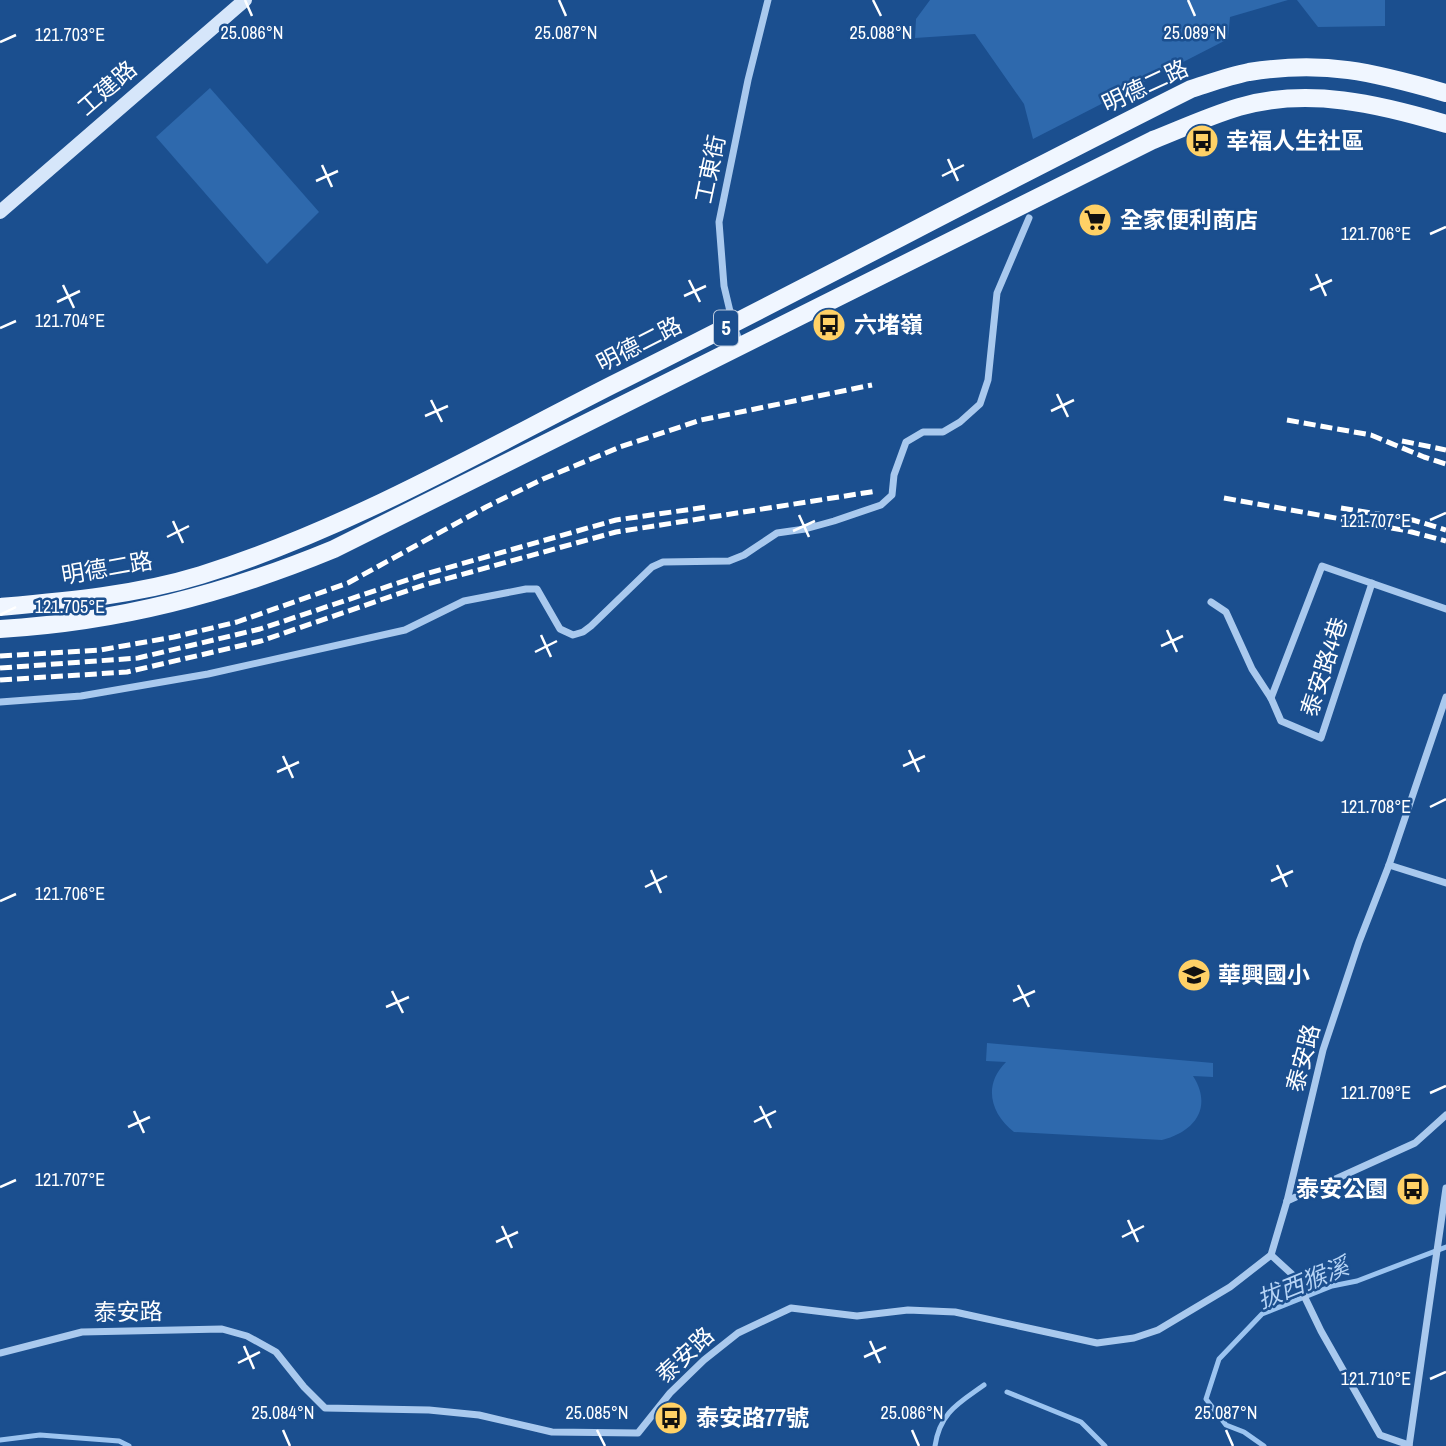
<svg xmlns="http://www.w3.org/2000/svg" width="1446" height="1446" font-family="'Archivo Narrow','Noto Sans TC',sans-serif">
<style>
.green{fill:#2e69ad}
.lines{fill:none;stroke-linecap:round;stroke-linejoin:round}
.stream{stroke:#9cc4f0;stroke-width:5}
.street{stroke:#a9c9ee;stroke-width:7}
.secondary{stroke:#d6e6fa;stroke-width:14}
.primary{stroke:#f0f6ff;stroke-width:18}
.rail{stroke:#fff;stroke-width:5;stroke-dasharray:12 5;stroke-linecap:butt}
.ticks{fill:none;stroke:#fff;stroke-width:2.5}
.labels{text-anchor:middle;stroke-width:5;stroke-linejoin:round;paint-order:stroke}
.shield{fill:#1b4f8f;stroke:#bbcadd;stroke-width:2}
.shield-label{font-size:21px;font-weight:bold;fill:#fff}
.street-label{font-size:23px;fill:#fff;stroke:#1b4f8f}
.poi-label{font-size:23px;font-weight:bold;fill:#fff;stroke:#1b4f8f;text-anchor:start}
.water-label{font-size:24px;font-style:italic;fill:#b5d3f5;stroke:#1b4f8f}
.ticks-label{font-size:18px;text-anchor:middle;fill:#fff;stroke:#1b4f8f;stroke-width:5;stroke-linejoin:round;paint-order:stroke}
</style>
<rect width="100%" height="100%" fill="#1b4f8f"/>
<g class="green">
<path d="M930,0H1288L1230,17L1228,39L1033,139L1024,104L975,34L915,38L916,19Z"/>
<path d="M1297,0H1385V26L1318,27Z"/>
<path d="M210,88L319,212L267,264L156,137Z"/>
<path d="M987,1043L1213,1063V1077L1193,1076C1213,1107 1195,1132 1162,1140L1014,1132C990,1113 983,1085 1006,1062L986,1061Z"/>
</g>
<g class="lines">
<g class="stream">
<path d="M1007,1392L1081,1422L1105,1446"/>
<path d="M0,1440L40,1435L119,1441L129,1446"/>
<path d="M935,1446C940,1412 959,1403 984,1385"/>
<path d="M1264,1446L1244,1432L1226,1425L1206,1399L1219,1359L1262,1314L1332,1286L1357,1281L1446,1247"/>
</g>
<g class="street">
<path d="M741,345L733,324L724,286L719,222L748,80L768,0"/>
<path d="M1211,602L1226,612L1252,669L1271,698L1281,721L1321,738L1372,583"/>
<path d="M1271,698L1322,566L1446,609"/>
<path d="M0,702L81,696L208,674L405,630L464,601L526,589H537L560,629L573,635L583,632L591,626L652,567L663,562L729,561L744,555L777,533L805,529L834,521L881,505L892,495L894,475L906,442L923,432H943L960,422L980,404L988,380L997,293L1029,218"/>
<path d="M1389,865L1446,883"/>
<path d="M1287,1201L1415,1143L1446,1115"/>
<path d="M1271,1255L1295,1277L1321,1331L1380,1435L1409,1445"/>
<path d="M0,1353L82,1332L222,1329L247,1336L276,1352L304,1387L325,1408L429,1410L479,1415L552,1432L638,1433L670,1393L704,1360L738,1333L791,1308L857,1316L908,1310L955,1312L1097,1343L1134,1338L1158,1330L1230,1287L1271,1255L1287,1201L1323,1050L1359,942L1389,865L1446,697"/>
<path d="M1409,1446L1446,1188"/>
</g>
<path class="secondary" d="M0,212L245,0"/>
<g class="primary">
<path d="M0,607C67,601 136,595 201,575C345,530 478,453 612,385C806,288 997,186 1191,89C1210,83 1229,76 1249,72C1325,60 1373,72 1446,93"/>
<path d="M0,629C118,622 225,594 334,549L1153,140C1181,129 1209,116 1239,107C1308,87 1379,104 1446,124"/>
</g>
<g class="rail">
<path d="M1287,420L1371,435L1424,457L1446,464"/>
<path d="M1402,441L1446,450"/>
<path d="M1224,498L1408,531L1446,541"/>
<path d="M1341,508L1413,520L1446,530"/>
<path d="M0,656L100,650L174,637L237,622L348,583L486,507L543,479L620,447L701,420L872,385"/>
<path d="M0,668L138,658L260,629L422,575L616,520L707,507"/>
<path d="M0,680L127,672L261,641L424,585L616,532L877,491"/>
</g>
</g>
<path class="ticks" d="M245,0L252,16M559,0L566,16M873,0L881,16M1188,0L1195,16M0,42L16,35M948,159L958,181M322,165L332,187M942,176L964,165M316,181L338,171M1430,234L1446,227M1316,274L1326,296M689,280L700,302M63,285L74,308M1310,290L1332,280M684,296L706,286M57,302L80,291M0,328L16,321M1057,394L1068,417M431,400L442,422M1051,411L1074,400M425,416L448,406M799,515L809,537M1430,520L1446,513M173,521L183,543M793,531L815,521M167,537L189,526M0,615L16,607M1167,630L1177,652M541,635L551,657M1161,646L1183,636M535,652L557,641M909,750L919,772M283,756L293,778M903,766L925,756M277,772L299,762M1430,807L1446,799M1277,865L1287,887M651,870L661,893M1271,881L1293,871M645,887L667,876M0,901L16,894M1018,985L1029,1007M392,991L403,1013M1013,1001L1035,991M386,1007L409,997M1430,1093L1446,1086M760,1106L771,1128M134,1111L144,1133M754,1122L776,1111M128,1127L150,1117M0,1187L16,1180M1128,1220L1138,1242M502,1226L512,1248M1122,1237L1144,1226M496,1242L518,1232M870,1341L880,1363M244,1346L254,1369M864,1357L886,1347M238,1363L260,1352M1430,1379L1446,1372M283,1430L290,1446M597,1430L605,1446M912,1430L919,1446M1226,1430L1233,1446"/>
<defs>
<symbol id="bus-disc" viewBox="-11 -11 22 22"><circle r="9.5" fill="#ffd166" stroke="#1b4f8f"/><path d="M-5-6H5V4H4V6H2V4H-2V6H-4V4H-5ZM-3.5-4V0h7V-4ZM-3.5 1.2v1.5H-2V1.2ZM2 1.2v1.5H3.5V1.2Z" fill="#111"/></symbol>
<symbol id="supermarket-disc" viewBox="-11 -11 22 22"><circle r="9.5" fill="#ffd166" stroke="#1b4f8f"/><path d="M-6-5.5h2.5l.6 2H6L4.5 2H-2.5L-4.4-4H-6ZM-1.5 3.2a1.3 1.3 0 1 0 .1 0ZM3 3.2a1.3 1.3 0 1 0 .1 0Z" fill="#111"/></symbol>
<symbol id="school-disc" viewBox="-11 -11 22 22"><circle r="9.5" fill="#ffd166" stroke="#1b4f8f"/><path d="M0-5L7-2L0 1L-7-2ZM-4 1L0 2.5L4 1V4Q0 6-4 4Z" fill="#111"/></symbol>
</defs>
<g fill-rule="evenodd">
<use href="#bus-disc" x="1183" y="122" width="38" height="38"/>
<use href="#supermarket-disc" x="1076" y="201" width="38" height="38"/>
<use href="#bus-disc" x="810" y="306" width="38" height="38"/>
<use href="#school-disc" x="1175" y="956" width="38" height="38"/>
<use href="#bus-disc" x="1394" y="1170" width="38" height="38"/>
<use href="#bus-disc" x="652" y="1399" width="38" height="38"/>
</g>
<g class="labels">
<rect class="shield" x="714" y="310.5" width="24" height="35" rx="5"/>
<g class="shield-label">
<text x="726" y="335">5</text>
</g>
<g class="street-label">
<text transform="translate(1145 86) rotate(-25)" y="8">明德二路</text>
<text transform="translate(107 88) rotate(-41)" y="8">工建路</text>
<text transform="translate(710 169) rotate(-78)" y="8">工東街</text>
<text transform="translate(639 344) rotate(-27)" y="8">明德二路</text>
<text transform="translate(107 568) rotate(-10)" y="8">明德二路</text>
<text transform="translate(1324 667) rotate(-72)" y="8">泰安路4巷</text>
<text transform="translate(1303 1058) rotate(-75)" y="8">泰安路</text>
<text transform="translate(128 1312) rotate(-1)" y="8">泰安路</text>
<text transform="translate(685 1355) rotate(-43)" y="8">泰安路</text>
</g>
<g class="poi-label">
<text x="1226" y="149">幸福人生社區</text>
<text x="1120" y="228">全家便利商店</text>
<text x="854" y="333">六堵嶺</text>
<text x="1218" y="983">華興國小</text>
<text x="1388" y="1197" text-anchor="end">泰安公園</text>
<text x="696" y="1426">泰安路77號</text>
</g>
<g class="water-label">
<text transform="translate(1303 1283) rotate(-22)" y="8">拔西猴溪</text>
</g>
</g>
<g class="ticks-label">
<text x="252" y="39">25.086°N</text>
<text x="566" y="39">25.087°N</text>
<text x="881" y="39">25.088°N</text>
<text x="1195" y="39">25.089°N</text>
<text x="70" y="41">121.703°E</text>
<text x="1376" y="240">121.706°E</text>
<text x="70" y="327">121.704°E</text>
<text x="1376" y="527">121.707°E</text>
<text x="70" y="613">121.705°E</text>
<text x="1376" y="813">121.708°E</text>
<text x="70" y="900">121.706°E</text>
<text x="1376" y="1099">121.709°E</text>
<text x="70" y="1186">121.707°E</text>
<text x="1376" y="1385">121.710°E</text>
<text x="283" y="1419">25.084°N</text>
<text x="597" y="1419">25.085°N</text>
<text x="912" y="1419">25.086°N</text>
<text x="1226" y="1419">25.087°N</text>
</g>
</svg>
